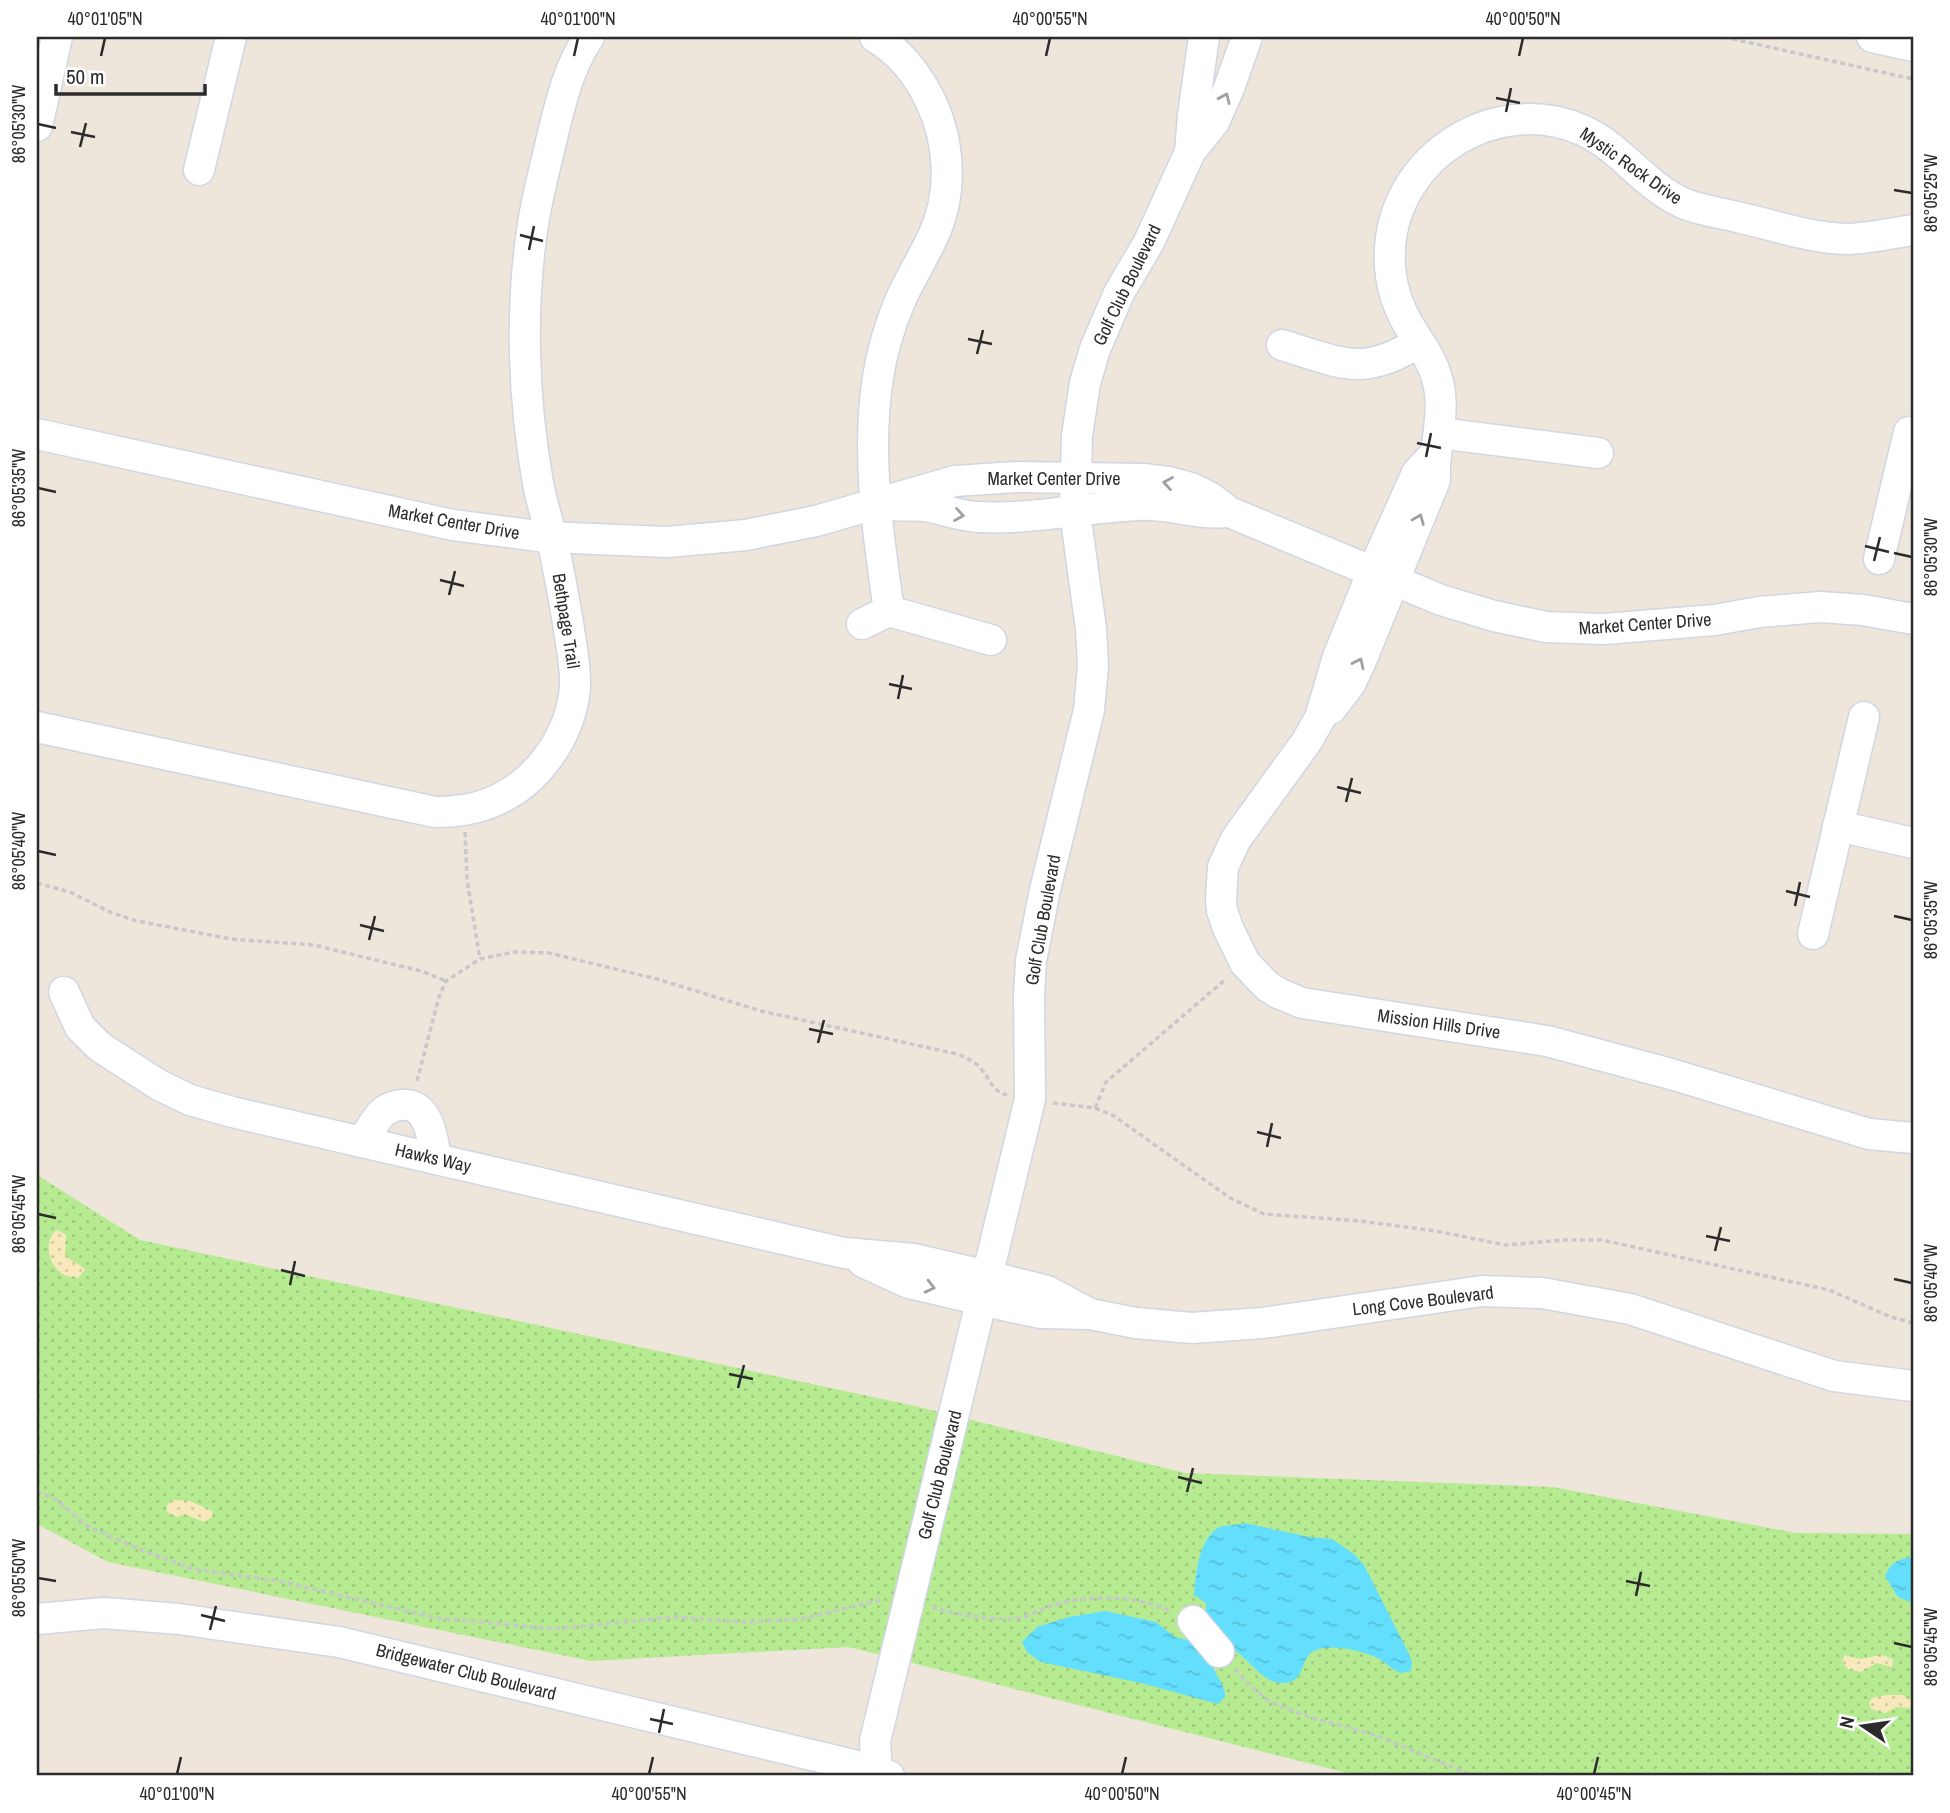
<svg xmlns="http://www.w3.org/2000/svg" width="1950" height="1813" font-family="'Archivo Narrow',sans-serif">
<style>
.grass{fill:url(#grass-dots)}
.sand{fill:url(#sand-dots)}
.water{fill:url(#water-ripples)}
.lines{fill:none;stroke-linecap:round;stroke-linejoin:round}
.minor-casing{stroke:#d0d6e5;stroke-width:33}
.path{stroke:#c8c8c8;stroke-width:3.5;stroke-dasharray:5 3.5;stroke-linecap:butt}
.minor{stroke:#fff;stroke-width:30}
.oneway{stroke:#a0a0a0}
.ticks{fill:none;stroke:#2b2b2b;stroke-width:2.5}
.labels{text-anchor:middle;stroke-width:5;stroke-linejoin:round;paint-order:stroke}
.street-label{font-size:18px;fill:#2b2b2b;stroke:#fff}
.neatline{fill:none;stroke:#2b2b2b;stroke-width:2.5}
.ticks-label{font-size:18px;text-anchor:middle;fill:#2b2b2b}
</style>
<defs>
<pattern id="grass-dots" width="8" height="8" patternUnits="userSpaceOnUse" patternTransform="scale(1.75)"><rect width="8" height="8" fill="#b6eb91"/><path d="M2 2h.1M6 6h.1" fill="none" stroke="#9dca7d" stroke-width="1.8" stroke-linecap="round"/></pattern>
<pattern id="sand-dots" width="8" height="8" patternUnits="userSpaceOnUse" patternTransform="scale(1.75)"><rect width="8" height="8" fill="#f7e9bb"/><path d="M2 2h.1M6 6h.1" fill="none" stroke="#d4c8a1" stroke-width="1.8" stroke-linecap="round"/></pattern>
<pattern id="water-ripples" width="26" height="14" patternUnits="userSpaceOnUse" patternTransform="scale(1.75)"><rect width="26" height="14" fill="#63defc"/><path d="M2 4q2-2 4 0t4 0M15 11q2-2 4 0t4 0" fill="none" stroke="#56bfd8"/></pattern>
</defs>
<rect width="100%" height="100%" fill="#eee5db"/>
<path class="grass" d="M37,1175L140,1240L915,1406L1185,1473L1553,1487L1796,1533L1913,1534V1776H1359L849,1647L591,1661L108,1562L37,1524Z"/>
<g class="sand">
<path d="M57,1230L66,1235L65,1255C71,1262 79,1262 85,1270L78,1278C72,1277 66,1277 61,1273C48,1264 43,1240 57,1230Z"/>
<path d="M173,1500L190,1501L212,1511L213,1516L204,1522L184,1514L177,1517L167,1512V1505Z"/>
<path d="M1845,1655L1860,1659L1882,1655L1893,1659L1892,1667L1877,1663L1861,1672L1848,1669L1842,1662Z"/>
<path d="M1886,1695H1903L1913,1702L1912,1708L1897,1707L1885,1713L1871,1709L1869,1703L1872,1698Z"/>
</g>
<g class="water">
<path d="M1245,1523L1309,1537L1332,1539L1354,1554L1364,1565L1410,1656L1412,1663L1411,1671L1401,1673C1390,1669 1384,1660 1373,1656C1358,1650 1329,1643 1314,1651C1299,1658 1307,1684 1281,1683C1261,1682 1249,1658 1232,1649L1212,1660C1212,1674 1226,1683 1225,1697L1218,1704L1141,1683L1041,1662L1027,1652L1022,1642L1037,1627L1069,1617L1105,1611L1156,1622L1175,1637L1188,1640L1206,1619V1603L1194,1595C1196,1575 1198,1540 1218,1528C1224,1525 1237,1525 1245,1523Z"/>
<path d="M1913,1557V1603L1898,1597L1885,1576C1891,1562 1898,1559 1913,1557Z"/>
</g>
<g class="lines">
<defs>
<g id="minor">
<path d="M875,37C899,51 918,75 930,100C950,141 953,192 934,234C924,257 910,278 900,301C890,325 882,351 878,377C866,454 878,535 889,611L991,640"/>
<path d="M1872,37L1913,46"/>
<path d="M37,126L57,37"/>
<path d="M1190,152L1193,115L1204,37"/>
<path d="M199,170L231,37"/>
<path d="M1282,345C1341,363 1363,378 1419,342"/>
<path d="M1439,433L1598,453"/>
<path d="M37,434L453,525L547,537L667,542L746,535L816,521L955,481L1016,477L1143,479L1168,482L1191,488L1211,498L1229,512L1441,600L1494,616L1546,627L1604,629L1715,620L1759,612L1820,607L1863,610L1913,619"/>
<path d="M1433,456L1417,473L1373,571L1338,657L1320,718L1307,741L1236,839L1223,867L1221,899L1222,911L1228,928L1245,963L1267,986L1278,993L1302,1003L1547,1041L1671,1074L1869,1134L1913,1138"/>
<path d="M892,505C903,506 914,505 925,506C943,509 959,516 978,517C1032,520 1085,507 1139,505C1168,503 1197,515 1225,512"/>
<path d="M1879,559L1909,432"/>
<path d="M862,624L889,611"/>
<path d="M1331,709L1350,684L1360,663L1435,480C1433,444 1448,411 1436,375C1431,358 1420,344 1411,329C1396,305 1388,277 1390,248C1396,155 1496,93 1582,130C1621,147 1645,187 1685,204C1703,211 1723,213 1741,218C1777,226 1814,239 1850,239C1871,238 1893,233 1913,230"/>
<path d="M37,727L435,812C453,812 471,810 487,804C535,787 571,737 575,687C576,666 571,644 568,623C563,594 558,564 551,535C547,518 541,501 538,483C523,399 520,308 533,224C537,198 544,172 550,146C559,109 567,69 589,37"/>
<path d="M1838,826L1913,843"/>
<path d="M1813,934L1864,717"/>
<path d="M64,992L80,1027L100,1047L159,1085L190,1100L232,1112L844,1253L914,1259L988,1276L1047,1291L1090,1314"/>
<path d="M362,1142C368,1133 374,1122 381,1114C386,1109 393,1106 400,1105C429,1101 433,1139 436,1159"/>
<path d="M863,1262L909,1283L1007,1306L1041,1313L1090,1314L1136,1323L1192,1328L1263,1323L1482,1291L1542,1293L1630,1309L1834,1376L1913,1386"/>
<path d="M37,1619L104,1613L179,1619L339,1642L866,1768L889,1776"/>
<path d="M1193,1621L1219,1652"/>
<path d="M877,1776L875,1741L1030,1099L1029,996L1031,961L1045,890L1089,710L1093,666L1091,629L1075,512L1077,436L1085,383L1095,349L1119,293L1149,242L1190,152L1214,122L1229,88L1247,37"/>
</g>
</defs>
<use href="#minor" class="minor-casing"/>
<g class="path">
<path d="M1724,37L1913,79"/>
<path d="M465,832L467,880L480,959"/>
<path d="M37,883L70,892L112,913L137,921L231,939L314,945L421,971L446,981"/>
<path d="M417,1081L439,997L446,981L480,959L514,952L549,953L657,979L761,1011L957,1054C967,1058 976,1062 982,1070C991,1081 992,1091 1007,1095"/>
<path d="M1053,1103L1095,1108L1114,1116L1230,1198L1264,1214L1360,1221L1436,1231L1505,1245L1564,1240H1602L1829,1290L1891,1317L1913,1323"/>
<path d="M1095,1108L1106,1082L1226,979"/>
<path d="M37,1491L57,1500L87,1526L146,1552L193,1569L279,1581L437,1618L554,1629L675,1617L742,1622L802,1619L884,1599"/>
<path d="M932,1607C956,1614 999,1623 1023,1617C1034,1614 1043,1608 1054,1605C1092,1594 1134,1595 1170,1611"/>
<path d="M1235,1669L1247,1683L1270,1702L1309,1717L1375,1735L1474,1776"/>
</g>
<use href="#minor" class="minor"/>
</g>
<defs><path id="oneway-chevron" d="M-2-3.5L2.5 0L-2 3.5" fill="none" stroke-width="1.6" stroke-linecap="round" stroke-linejoin="round" transform="scale(1.75)"/></defs>
<g class="oneway">
<use href="#oneway-chevron" transform="translate(1225 98) rotate(-66)"/>
<use href="#oneway-chevron" transform="translate(1168 483) rotate(-170)"/>
<use href="#oneway-chevron" transform="translate(959 515) rotate(9)"/>
<use href="#oneway-chevron" transform="translate(1419 519) rotate(-68)"/>
<use href="#oneway-chevron" transform="translate(1359 663) rotate(-65)"/>
<use href="#oneway-chevron" transform="translate(930 1287) rotate(14)"/>
</g>
<path class="ticks" d="M101,56L105,38M574,56L578,38M1046,56L1050,38M1519,56L1523,38M1496,98L1520,103M1506,112L1511,88M38,124L56,128M71,132L95,137M80,147L86,123M1894,190L1912,193M520,235L543,241M529,250L534,226M968,339L992,344M977,354L983,330M1417,443L1441,448M1426,457L1431,433M38,488L56,492M1865,546L1889,552M1894,553L1912,557M1874,561L1880,537M440,580L464,586M449,595L455,571M889,684L912,689M898,699L903,675M1337,787L1361,793M1346,802L1352,778M38,851L56,855M1786,891L1810,897M1795,906L1800,882M1894,916L1912,920M360,925L384,931M369,940L375,916M809,1029L833,1034M818,1043L824,1020M1257,1132L1281,1138M1267,1147L1272,1123M38,1214L56,1218M1706,1236L1730,1241M1715,1251L1721,1227M281,1270L305,1276M1894,1279L1912,1283M290,1285L295,1261M729,1374L753,1379M738,1388L744,1365M1178,1477L1202,1483M1187,1492L1193,1468M38,1578L56,1581M1626,1581L1650,1586M1636,1596L1641,1572M201,1615L225,1621M210,1630L216,1606M1894,1643L1912,1647M650,1719L673,1724M659,1733L664,1709M177,1774L181,1757M649,1774L653,1757M1122,1774L1126,1757M1594,1774L1598,1757"/>
<g class="labels">
<g class="street-label">
<text transform="translate(1631 166) rotate(35)" y="6">Mystic Rock Drive</text>
<text transform="translate(1127 285) rotate(-64)" y="6">Golf Club Boulevard</text>
<text x="1054" y="485">Market Center Drive</text>
<text transform="translate(454 522) rotate(10)" y="6">Market Center Drive</text>
<text transform="translate(566 621) rotate(81)" y="6">Bethpage Trail</text>
<text transform="translate(1645 624) rotate(-4)" y="6">Market Center Drive</text>
<text transform="translate(1043 920) rotate(-80)" y="6">Golf Club Boulevard</text>
<text transform="translate(1439 1024) rotate(8)" y="6">Mission Hills Drive</text>
<text transform="translate(433 1158) rotate(13)" y="6">Hawks Way</text>
<text transform="translate(1423 1301) rotate(-7)" y="6">Long Cove Boulevard</text>
<text transform="translate(940 1475) rotate(-76)" y="6">Golf Club Boulevard</text>
<text transform="translate(466 1672) rotate(14)" y="6">Bridgewater Club Boulevard</text>
</g>
</g>
<rect width="1950" height="1813" fill="none" stroke="#ffffff" stroke-width="77"/>
<g transform="translate(1863 1726) rotate(283)" stroke="#ffffff" stroke-width="5" paint-order="stroke">
<path d="M0-5L12 26L0 18L-12 26Z" fill="#2b2b2b"/>
<text y="-10" font-size="19" font-weight="bold" text-anchor="middle" fill="#2b2b2b">N</text>
</g>
<path d="M56 84v10h149v-10" fill="none" stroke="#2b2b2b" stroke-width="3.5"/>
<text x="66" y="84" font-size="21" fill="#2b2b2b" stroke="#ffffff" stroke-width="5" paint-order="stroke">50 m</text>
<rect x="38" y="38" width="1874" height="1736" class="neatline"/>
<g class="ticks-label">
<text x="105" y="25">40°01'05"N</text>
<text x="578" y="25">40°01'00"N</text>
<text x="1050" y="25">40°00'55"N</text>
<text x="1523" y="25">40°00'50"N</text>
<text transform="translate(19 124) rotate(-90)" y="6">86°05'30"W</text>
<text transform="translate(1931 193) rotate(-90)" y="6">86°05'25"W</text>
<text transform="translate(19 488) rotate(-90)" y="6">86°05'35"W</text>
<text transform="translate(1931 557) rotate(-90)" y="6">86°05'30"W</text>
<text transform="translate(19 851) rotate(-90)" y="6">86°05'40"W</text>
<text transform="translate(1931 920) rotate(-90)" y="6">86°05'35"W</text>
<text transform="translate(19 1214) rotate(-90)" y="6">86°05'45"W</text>
<text transform="translate(1931 1283) rotate(-90)" y="6">86°05'40"W</text>
<text transform="translate(19 1578) rotate(-90)" y="6">86°05'50"W</text>
<text transform="translate(1931 1647) rotate(-90)" y="6">86°05'45"W</text>
<text x="177" y="1800">40°01'00"N</text>
<text x="649" y="1800">40°00'55"N</text>
<text x="1122" y="1800">40°00'50"N</text>
<text x="1594" y="1800">40°00'45"N</text>
</g>
</svg>
